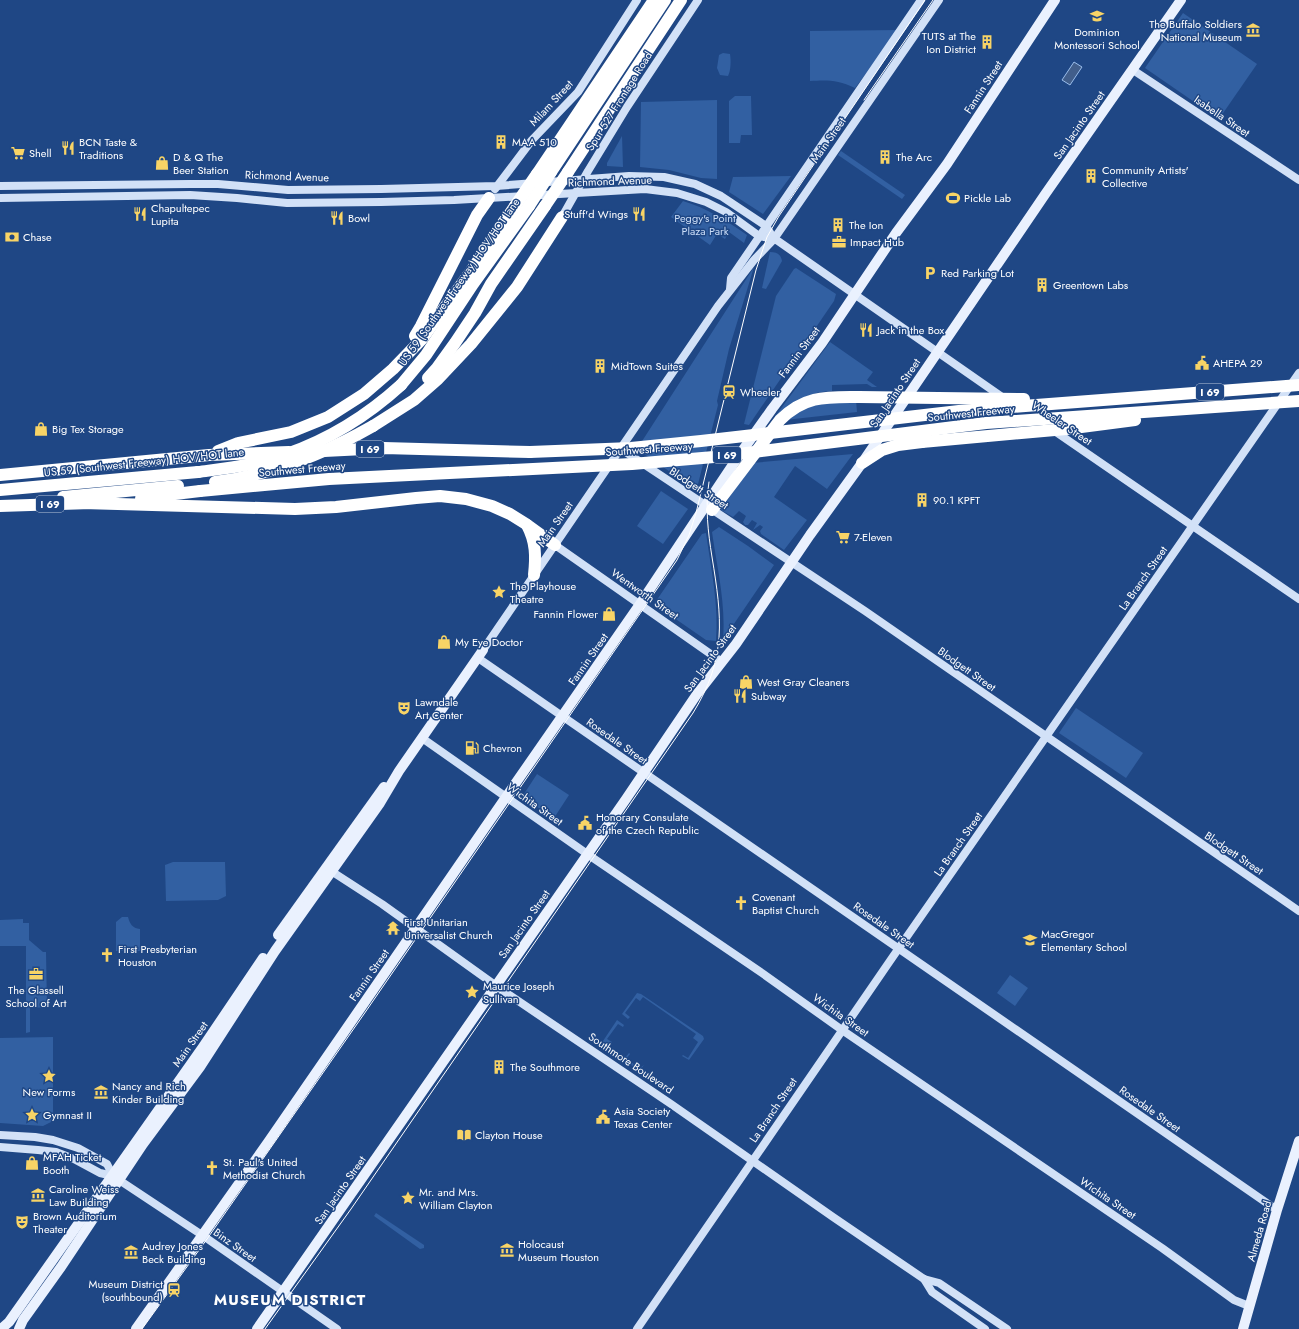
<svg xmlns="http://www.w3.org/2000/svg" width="1299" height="1329" font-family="Jost,sans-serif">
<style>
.green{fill:#3260a2}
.water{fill:#415e8b;stroke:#9abdeb}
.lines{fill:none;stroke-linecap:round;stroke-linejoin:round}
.secondary{stroke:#d2e1f7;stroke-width:8}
.primary{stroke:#eaf1fe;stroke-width:10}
.highway{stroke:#fff;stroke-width:12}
.tram{stroke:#fff;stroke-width:1}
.highway-bridge{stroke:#fff;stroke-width:12}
.labels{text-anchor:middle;stroke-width:3;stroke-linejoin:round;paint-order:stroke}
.shield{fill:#1f4785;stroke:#bcc8da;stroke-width:1}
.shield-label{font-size:10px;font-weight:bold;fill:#fff}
.poi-label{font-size:11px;fill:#fff;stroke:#1f4785;text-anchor:start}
.street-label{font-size:11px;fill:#fff;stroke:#1f4785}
.park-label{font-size:11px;fill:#cbddf7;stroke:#1f4785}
.district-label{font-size:15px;font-weight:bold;letter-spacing:1px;fill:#fff;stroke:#1f4785}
</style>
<rect width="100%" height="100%" fill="#1f4785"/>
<g class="green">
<path d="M1183,13L1257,64L1219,119L1145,68Z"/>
<path d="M899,30L855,88C838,80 828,80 810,81V31Z"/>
<path d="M723,53L730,54C731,60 731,70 728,76L720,75L717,68L719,55Z"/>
<path d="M735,96H751L752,135H741L740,143H729V101Z"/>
<path d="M717,100V179L701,178L669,170L640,167L641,102Z"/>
<path d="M622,136L623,167L607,166V163Z"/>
<path d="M841,151L905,195L902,199L838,155Z"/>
<path d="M791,176L763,214L729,192L733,177Z"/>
<path d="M683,201C707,208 727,221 747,235L744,243L729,232L725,239L717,234L710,245L671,217Z"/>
<path d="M770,252C776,252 781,254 782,261L766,289L762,288Z"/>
<path d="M754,267L729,349L717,401L718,405L697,488L695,489L637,449Z"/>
<path d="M796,268L836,294L834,301L749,425L744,424L776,296L794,269Z"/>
<path d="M830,342L873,372L867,380L877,387H872L867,384L832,385V391C803,392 792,405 773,422H771Z"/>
<path d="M856,400L857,412L785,420L811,403Z"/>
<path d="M853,454L827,489L795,466L774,497L807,520L784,550L761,534L760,531L763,527L760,525L753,530L757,523L752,520L748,525H745L743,522L746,516L739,511L733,517L721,510L752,463Z"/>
<path d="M661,491L688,509L663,544L637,526Z"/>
<path d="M719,527L748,546L774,565L723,640C726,603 717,568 712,532Z"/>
<path d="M706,533C711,569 719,605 716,641L706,640L654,604L702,534Z"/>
<path d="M1076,708L1143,753L1126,778L1059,733Z"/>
<path d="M537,774L569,795L554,818L522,797Z"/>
<path d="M173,862H225L226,896L218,900L166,901L165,865Z"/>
<path d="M122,917H128C130,924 132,928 140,929V951H116V922Z"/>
<path d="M23,919V923H29V940L43,952H46L47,1007L30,1008V1032L26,1033V946H0V920Z"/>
<path d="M1010,975L1028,988L1015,1006L997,993Z"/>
<path d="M637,993L641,994L703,1036L704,1039L689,1060L682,1056L683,1055L688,1058L698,1042L693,1038L696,1034L643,997L640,1001L636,998L625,1013L630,1017L628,1019L622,1014Z"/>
<path d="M617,1020L624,1025L623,1027L618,1024L607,1039L612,1042L609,1047L625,1058L629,1053L630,1054L626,1059L640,1068L644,1065L641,1069L646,1072L644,1074L601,1044Z"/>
<path d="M53,1037V1121L43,1126L0,1123V1038Z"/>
<path d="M376,1213L424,1245V1248L420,1249L374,1216Z"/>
</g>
<path class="water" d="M1074,62L1082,67L1070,85L1062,80Z"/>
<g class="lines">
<g class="secondary">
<path d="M1133,70L1299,180"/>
<path d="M0,186L190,184H218L288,190L381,189L496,186L629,176L664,177L695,184L721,196L766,226L774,239L778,241L1005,399"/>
<path d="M495,189L532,140L578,92L637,0"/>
<path d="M0,198L190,195L237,198L287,203L381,202L454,200L645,189L677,193L706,202L726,212L759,236L774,239"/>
<path d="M562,217L588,171L627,107L698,0"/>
<path d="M730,289L731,278L921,0"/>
<path d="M1053,430L1299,599"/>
<path d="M621,449L865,611L1299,911"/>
<path d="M555,545L722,662"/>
<path d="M483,650L718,306L754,260L774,239L939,0"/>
<path d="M478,658L1277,1210"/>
<path d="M422,738L593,858L762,973L842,1030L1162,1248L1234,1300L1249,1306"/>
<path d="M328,869L382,904L502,990L671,1104L833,1217L924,1279L939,1283L1007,1329"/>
<path d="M0,1135L35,1137L53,1140L78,1148L107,1164L113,1176"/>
<path d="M0,1147L38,1150L56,1152L74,1159L100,1173L113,1176L202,1235L337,1329"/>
<path d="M924,1279L932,1292L985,1329"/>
<path d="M637,1329L892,958L1299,373"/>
</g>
<g class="primary">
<path d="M278,935L384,787"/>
<path d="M1,1329L9,1322L203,1047L263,958"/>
<path d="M19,1329L23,1320L61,1267L143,1144L200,1067L275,951L380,803L399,771L483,650"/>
<path d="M136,1329L269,1141L506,797L640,604L740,454L772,409L822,343L896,233L947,164L1055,0"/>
<path d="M257,1329L626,799L697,694L736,644L810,535L862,463L1046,193L1181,0"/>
<path d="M1243,1329L1277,1210L1299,1141"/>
</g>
<g class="highway">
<path d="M551,172L665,0"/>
<path d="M568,172L681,0"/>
<path d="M537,174L654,0"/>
<path d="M415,336L421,326L477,215L489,198"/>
<path d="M428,378L437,368L455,343L475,313L491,284L545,206"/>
<path d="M401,385L426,355L473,284L529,206"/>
<path d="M373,426L414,400L438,379L471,344L517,287L562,217"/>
<path d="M218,451L238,443L291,432L328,417L364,394L393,369L422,339L469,274L515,206"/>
<path d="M324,451L384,448L530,452"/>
<path d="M862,463L882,450L898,445L922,442"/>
<path d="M0,475L209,455L289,452"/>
<path d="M0,490L198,472"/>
<path d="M63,497L178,486"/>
<path d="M141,498L200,491"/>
<path d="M83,503L295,509L336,507L416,498L440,496L466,499L492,506L510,514L526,524L555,545"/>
<path d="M0,506L91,503"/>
<path d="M712,510L780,420C805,395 827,397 859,397"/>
<path d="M527,525C536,542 536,556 534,575"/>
</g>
<g class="tram">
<path d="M864,100L933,0"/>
<path d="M142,1329L207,1239L364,1014L677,560L689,535L696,513L756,270L767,237L779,216L925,0"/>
<path d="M265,1329L351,1209L693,713C727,658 722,618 712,557C708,532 705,507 709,482"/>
</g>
<g class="highway-bridge">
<path d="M515,206L537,174"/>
<path d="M529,206L551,172"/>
<path d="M545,206L568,172"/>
<path d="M859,397L1024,399"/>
<path d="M922,442L1066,429L1135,420"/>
<path d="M530,452L631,448L701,441L959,411L1299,385"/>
<path d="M198,472C228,468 259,465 287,454C330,439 368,415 401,385"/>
<path d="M215,482C271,475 324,454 373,426"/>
<path d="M200,491L329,479L632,464L714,457L986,423L1299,401"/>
</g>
</g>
<defs>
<symbol id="school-bare" viewBox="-9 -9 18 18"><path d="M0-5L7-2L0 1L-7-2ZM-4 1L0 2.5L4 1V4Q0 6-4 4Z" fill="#f8d466" stroke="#1f4785" stroke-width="2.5" paint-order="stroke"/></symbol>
<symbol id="museum-bare" viewBox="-9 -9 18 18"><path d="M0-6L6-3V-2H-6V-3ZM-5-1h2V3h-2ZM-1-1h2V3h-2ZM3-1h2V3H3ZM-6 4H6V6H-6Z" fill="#f8d466" stroke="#1f4785" stroke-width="2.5" paint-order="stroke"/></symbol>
<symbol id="building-bare" viewBox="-9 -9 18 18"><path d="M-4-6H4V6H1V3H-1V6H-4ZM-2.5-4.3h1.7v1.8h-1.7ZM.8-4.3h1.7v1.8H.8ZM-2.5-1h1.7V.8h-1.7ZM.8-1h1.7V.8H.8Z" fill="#f8d466" stroke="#1f4785" stroke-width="2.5" paint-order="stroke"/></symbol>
<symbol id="restaurant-bare" viewBox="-9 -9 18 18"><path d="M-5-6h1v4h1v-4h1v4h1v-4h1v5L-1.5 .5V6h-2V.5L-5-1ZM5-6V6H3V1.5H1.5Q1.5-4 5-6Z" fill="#f8d466" stroke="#1f4785" stroke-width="2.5" paint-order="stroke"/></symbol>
<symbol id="supermarket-bare" viewBox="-9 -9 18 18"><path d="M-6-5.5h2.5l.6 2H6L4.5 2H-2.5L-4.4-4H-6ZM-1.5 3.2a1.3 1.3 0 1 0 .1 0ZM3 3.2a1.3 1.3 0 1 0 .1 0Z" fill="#f8d466" stroke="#1f4785" stroke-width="2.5" paint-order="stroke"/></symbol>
<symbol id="shop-bare" viewBox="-9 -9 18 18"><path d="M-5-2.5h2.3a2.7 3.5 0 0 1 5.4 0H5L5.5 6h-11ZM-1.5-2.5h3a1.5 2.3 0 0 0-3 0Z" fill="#f8d466" stroke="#1f4785" stroke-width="2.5" paint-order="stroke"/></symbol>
<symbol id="stadium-bare" viewBox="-9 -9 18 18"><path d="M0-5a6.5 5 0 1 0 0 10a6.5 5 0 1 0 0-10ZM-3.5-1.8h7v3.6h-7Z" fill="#f8d466" stroke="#1f4785" stroke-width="2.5" paint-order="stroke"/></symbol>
<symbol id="bank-bare" viewBox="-9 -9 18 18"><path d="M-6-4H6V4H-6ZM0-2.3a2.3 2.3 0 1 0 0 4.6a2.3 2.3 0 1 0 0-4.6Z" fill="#f8d466" stroke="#1f4785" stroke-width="2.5" paint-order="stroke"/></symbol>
<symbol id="office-bare" viewBox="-9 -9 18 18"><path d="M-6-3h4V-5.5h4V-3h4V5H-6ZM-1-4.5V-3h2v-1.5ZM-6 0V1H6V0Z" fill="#f8d466" stroke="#1f4785" stroke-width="2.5" paint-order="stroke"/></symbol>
<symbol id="parking-bare" viewBox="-9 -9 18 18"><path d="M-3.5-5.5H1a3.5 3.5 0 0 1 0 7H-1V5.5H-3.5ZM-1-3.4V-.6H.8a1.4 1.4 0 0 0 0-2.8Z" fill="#f8d466" stroke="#1f4785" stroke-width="2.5" paint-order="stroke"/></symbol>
<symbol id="civic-bare" viewBox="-9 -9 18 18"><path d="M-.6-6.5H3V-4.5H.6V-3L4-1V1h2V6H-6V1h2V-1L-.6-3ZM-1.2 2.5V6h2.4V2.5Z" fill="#f8d466" stroke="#1f4785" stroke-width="2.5" paint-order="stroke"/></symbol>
<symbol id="station-bare" viewBox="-9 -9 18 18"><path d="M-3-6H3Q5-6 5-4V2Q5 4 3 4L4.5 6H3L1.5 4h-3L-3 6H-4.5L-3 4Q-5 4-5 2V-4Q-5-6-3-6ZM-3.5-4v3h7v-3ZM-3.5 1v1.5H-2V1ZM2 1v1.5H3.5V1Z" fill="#f8d466" stroke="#1f4785" stroke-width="2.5" paint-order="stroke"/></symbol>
<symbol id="sight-bare" viewBox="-9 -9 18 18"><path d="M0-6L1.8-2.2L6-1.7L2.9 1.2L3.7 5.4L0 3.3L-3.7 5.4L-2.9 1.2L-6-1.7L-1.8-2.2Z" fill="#f8d466" stroke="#1f4785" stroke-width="2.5" paint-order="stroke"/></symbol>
<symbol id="theatre-bare" viewBox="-9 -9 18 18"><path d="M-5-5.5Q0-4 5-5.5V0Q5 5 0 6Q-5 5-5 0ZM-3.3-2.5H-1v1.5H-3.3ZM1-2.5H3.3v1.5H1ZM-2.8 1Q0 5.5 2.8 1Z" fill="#f8d466" stroke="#1f4785" stroke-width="2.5" paint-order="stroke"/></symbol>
<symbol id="fuel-bare" viewBox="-9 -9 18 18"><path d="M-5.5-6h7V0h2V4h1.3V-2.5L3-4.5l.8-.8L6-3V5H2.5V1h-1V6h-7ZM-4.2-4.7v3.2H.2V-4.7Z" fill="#f8d466" stroke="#1f4785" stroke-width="2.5" paint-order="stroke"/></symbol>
<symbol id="church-bare" viewBox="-9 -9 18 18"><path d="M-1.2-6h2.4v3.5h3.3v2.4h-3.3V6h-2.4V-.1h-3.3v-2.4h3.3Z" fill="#f8d466" stroke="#1f4785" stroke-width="2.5" paint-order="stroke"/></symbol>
<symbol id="temple-bare" viewBox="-9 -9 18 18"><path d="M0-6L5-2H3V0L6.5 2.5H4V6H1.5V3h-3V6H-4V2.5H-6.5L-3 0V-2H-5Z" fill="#f8d466" stroke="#1f4785" stroke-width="2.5" paint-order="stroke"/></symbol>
<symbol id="library-bare" viewBox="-9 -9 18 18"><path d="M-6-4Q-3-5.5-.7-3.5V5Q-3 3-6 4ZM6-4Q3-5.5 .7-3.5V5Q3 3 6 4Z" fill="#f8d466" stroke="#1f4785" stroke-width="2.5" paint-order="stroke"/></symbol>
</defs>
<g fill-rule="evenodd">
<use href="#school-bare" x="1087" y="6" width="20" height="20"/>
<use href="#museum-bare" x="1243" y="20" width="20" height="20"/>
<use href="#building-bare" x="977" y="32" width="20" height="20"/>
<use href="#building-bare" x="491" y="132" width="20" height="20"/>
<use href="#restaurant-bare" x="58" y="138" width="20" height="20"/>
<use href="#supermarket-bare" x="8" y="143" width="20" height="20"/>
<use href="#building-bare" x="875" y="147" width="20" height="20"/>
<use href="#shop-bare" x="152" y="153" width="20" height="20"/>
<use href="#building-bare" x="1081" y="166" width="20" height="20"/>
<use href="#stadium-bare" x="943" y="188" width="20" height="20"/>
<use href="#restaurant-bare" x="130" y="204" width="20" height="20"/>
<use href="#restaurant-bare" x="629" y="204" width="20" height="20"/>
<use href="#restaurant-bare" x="327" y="208" width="20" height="20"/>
<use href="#building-bare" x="828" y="215" width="20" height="20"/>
<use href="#bank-bare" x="2" y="227" width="20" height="20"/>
<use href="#office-bare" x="829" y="232" width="20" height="20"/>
<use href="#parking-bare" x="920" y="263" width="20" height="20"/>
<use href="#building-bare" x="1032" y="275" width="20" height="20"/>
<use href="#restaurant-bare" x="856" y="320" width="20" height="20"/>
<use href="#civic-bare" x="1192" y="353" width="20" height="20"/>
<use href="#building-bare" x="590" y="356" width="20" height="20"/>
<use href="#station-bare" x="719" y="382" width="20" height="20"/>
<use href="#shop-bare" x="31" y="419" width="20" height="20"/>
<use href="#building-bare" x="912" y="490" width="20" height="20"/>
<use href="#supermarket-bare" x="833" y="527" width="20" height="20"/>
<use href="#sight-bare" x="489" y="582" width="20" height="20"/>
<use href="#shop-bare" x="599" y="604" width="20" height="20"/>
<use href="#shop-bare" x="434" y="632" width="20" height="20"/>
<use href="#shop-bare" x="736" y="672" width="20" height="20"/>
<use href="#restaurant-bare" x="730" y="686" width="20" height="20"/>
<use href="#theatre-bare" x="394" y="698" width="20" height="20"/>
<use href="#fuel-bare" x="462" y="738" width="20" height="20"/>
<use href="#civic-bare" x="575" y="813" width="20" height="20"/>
<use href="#church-bare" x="731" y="893" width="20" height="20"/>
<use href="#temple-bare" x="383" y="918" width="20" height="20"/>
<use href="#school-bare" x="1020" y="930" width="20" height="20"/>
<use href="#church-bare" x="97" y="945" width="20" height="20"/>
<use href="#office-bare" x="26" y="964" width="20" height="20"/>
<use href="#sight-bare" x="462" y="982" width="20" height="20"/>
<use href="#building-bare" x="489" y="1057" width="20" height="20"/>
<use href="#sight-bare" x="39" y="1066" width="20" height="20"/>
<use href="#museum-bare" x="91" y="1082" width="20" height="20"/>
<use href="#sight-bare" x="22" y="1105" width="20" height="20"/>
<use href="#civic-bare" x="593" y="1107" width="20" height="20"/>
<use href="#library-bare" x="454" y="1125" width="20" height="20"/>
<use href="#shop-bare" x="22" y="1153" width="20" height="20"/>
<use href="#church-bare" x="202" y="1158" width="20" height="20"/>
<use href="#museum-bare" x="28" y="1185" width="20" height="20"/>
<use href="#sight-bare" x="398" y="1188" width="20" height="20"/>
<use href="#theatre-bare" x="12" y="1212" width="20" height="20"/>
<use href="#museum-bare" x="497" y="1240" width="20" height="20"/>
<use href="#museum-bare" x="121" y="1242" width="20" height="20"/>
<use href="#station-bare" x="164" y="1280" width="20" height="20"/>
</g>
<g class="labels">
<g class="shield">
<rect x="1196" y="384" width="28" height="16" rx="3"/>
<rect x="356" y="441" width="28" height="16" rx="3"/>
<rect x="713" y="447" width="28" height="16" rx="3"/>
<rect x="36" y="496" width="28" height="16" rx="3"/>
</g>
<g class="shield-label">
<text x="1210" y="396">I 69</text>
<text x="370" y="453">I 69</text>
<text x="727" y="459">I 69</text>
<text x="50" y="508">I 69</text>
</g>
<g class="poi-label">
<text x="1242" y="28" text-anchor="end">The Buffalo Soldiers<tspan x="1242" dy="13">National Museum</tspan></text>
<text x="1097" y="36" text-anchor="middle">Dominion<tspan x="1097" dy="13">Montessori School</tspan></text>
<text x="976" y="40" text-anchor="end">TUTS at The<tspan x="976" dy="13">Ion District</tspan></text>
<text x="79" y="146">BCN Taste &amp;<tspan x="79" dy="13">Traditions</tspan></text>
<text x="512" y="146">MAA 510</text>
<text x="29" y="157">Shell</text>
<text x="173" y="161">D &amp; Q The<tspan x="173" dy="13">Beer Station</tspan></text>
<text x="896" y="161">The Arc</text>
<text x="1102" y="174">Community Artists'<tspan x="1102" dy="13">Collective</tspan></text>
<text x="964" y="202">Pickle Lab</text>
<text x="151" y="212">Chapultepec<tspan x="151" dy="13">Lupita</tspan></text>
<text x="628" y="218" text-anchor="end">Stuff'd Wings</text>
<text x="348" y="222">Bowl</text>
<text x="849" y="229">The Ion</text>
<text x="23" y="241">Chase</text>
<text x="850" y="246">Impact Hub</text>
<text x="941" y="277">Red Parking Lot</text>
<text x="1053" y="289">Greentown Labs</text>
<text x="877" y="334">Jack in the Box</text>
<text x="1213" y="367">AHEPA 29</text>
<text x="611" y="370">MidTown Suites</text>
<text x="740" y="396">Wheeler</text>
<text x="52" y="433">Big Tex Storage</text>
<text x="933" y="504">90.1 KPFT</text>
<text x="854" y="541">7-Eleven</text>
<text x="510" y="590">The Playhouse<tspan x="510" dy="13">Theatre</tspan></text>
<text x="598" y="618" text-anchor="end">Fannin Flower</text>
<text x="455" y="646">My Eye Doctor</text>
<text x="757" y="686">West Gray Cleaners</text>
<text x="751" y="700">Subway</text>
<text x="415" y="706">Lawndale<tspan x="415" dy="13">Art Center</tspan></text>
<text x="483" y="752">Chevron</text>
<text x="596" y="821">Honorary Consulate<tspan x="596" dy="13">of the Czech Republic</tspan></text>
<text x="752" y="901">Covenant<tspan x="752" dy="13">Baptist Church</tspan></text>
<text x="404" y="926">First Unitarian<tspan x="404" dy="13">Universalist Church</tspan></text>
<text x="1041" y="938">MacGregor<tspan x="1041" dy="13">Elementary School</tspan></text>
<text x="118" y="953">First Presbyterian<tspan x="118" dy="13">Houston</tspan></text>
<text x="483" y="990">Maurice Joseph<tspan x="483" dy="13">Sullivan</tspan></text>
<text x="36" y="994" text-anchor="middle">The Glassell<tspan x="36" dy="13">School of Art</tspan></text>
<text x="510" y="1071">The Southmore</text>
<text x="112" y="1090">Nancy and Rich<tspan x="112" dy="13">Kinder Building</tspan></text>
<text x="49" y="1096" text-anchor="middle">New Forms</text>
<text x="614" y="1115">Asia Society<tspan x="614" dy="13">Texas Center</tspan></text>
<text x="43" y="1119">Gymnast II</text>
<text x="475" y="1139">Clayton House</text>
<text x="43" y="1161">MFAH Ticket<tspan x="43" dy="13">Booth</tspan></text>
<text x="223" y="1166">St. Paul's United<tspan x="223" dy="13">Methodist Church</tspan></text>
<text x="49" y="1193">Caroline Weiss<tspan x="49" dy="13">Law Building</tspan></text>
<text x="419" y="1196">Mr. and Mrs.<tspan x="419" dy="13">William Clayton</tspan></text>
<text x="33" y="1220">Brown Auditorium<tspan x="33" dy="13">Theater</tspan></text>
<text x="518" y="1248">Holocaust<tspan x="518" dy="13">Museum Houston</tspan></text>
<text x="142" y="1250">Audrey Jones<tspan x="142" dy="13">Beck Building</tspan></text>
<text x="163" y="1288" text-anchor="end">Museum District<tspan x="163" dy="13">(southbound)</tspan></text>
</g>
<g class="street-label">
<text transform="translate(983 87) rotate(-57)" y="4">Fannin Street</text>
<text transform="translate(619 101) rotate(-58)" y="4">Spur 527 Frontage Road</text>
<text transform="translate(551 103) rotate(-47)" y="4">Milam Street</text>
<text transform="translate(1222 116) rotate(34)" y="4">Isabella Street</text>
<text transform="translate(1079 125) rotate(-55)" y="4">San Jacinto Street</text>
<text transform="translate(828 140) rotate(-55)" y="4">Main Street</text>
<text transform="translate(287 176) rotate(2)" y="4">Richmond Avenue</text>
<text transform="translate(610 181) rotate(-2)" y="4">Richmond Avenue</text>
<text transform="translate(459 282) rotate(-55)" y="4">US 59 (Southwest Freeway) HOV/HOT lane</text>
<text transform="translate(799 352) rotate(-53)" y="4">Fannin Street</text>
<text transform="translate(895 393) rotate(-56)" y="4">San Jacinto Street</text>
<text transform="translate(971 413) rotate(-6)" y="4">Southwest Freeway</text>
<text transform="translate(1062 423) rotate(34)" y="4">Wheeler Street</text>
<text transform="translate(649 449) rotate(-4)" y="4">Southwest Freeway</text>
<text transform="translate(144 462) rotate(-6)" y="4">US 59 (Southwest Freeway) HOV/HOT lane</text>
<text transform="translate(302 469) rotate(-5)" y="4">Southwest Freeway</text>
<text transform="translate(699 488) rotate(33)" y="4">Blodgett Street</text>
<text transform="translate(555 524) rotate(-55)" y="4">Main Street</text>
<text transform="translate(1143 578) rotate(-55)" y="4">La Branch Street</text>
<text transform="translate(645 594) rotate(35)" y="4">Wentworth Street</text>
<text transform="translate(710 658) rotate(-54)" y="4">San Jacinto Street</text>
<text transform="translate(588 659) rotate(-55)" y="4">Fannin Street</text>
<text transform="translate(967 669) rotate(35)" y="4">Blodgett Street</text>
<text transform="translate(617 741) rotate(35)" y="4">Rosedale Street</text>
<text transform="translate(535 804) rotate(35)" y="4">Wichita Street</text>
<text transform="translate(958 844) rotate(-55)" y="4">La Branch Street</text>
<text transform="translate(1234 853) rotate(34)" y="4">Blodgett Street</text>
<text transform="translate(524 924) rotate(-55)" y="4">San Jacinto Street</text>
<text transform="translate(884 925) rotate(35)" y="4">Rosedale Street</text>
<text transform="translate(369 975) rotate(-55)" y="4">Fannin Street</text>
<text transform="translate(841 1015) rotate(35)" y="4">Wichita Street</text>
<text transform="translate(190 1044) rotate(-55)" y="4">Main Street</text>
<text transform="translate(631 1063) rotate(34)" y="4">Southmore Boulevard</text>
<text transform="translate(1150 1109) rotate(35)" y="4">Rosedale Street</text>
<text transform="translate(773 1110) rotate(-56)" y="4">La Branch Street</text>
<text transform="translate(340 1190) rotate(-55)" y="4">San Jacinto Street</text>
<text transform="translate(1108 1198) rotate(34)" y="4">Wichita Street</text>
<text transform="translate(1259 1231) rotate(-74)" y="4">Almeda Road</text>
<text transform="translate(235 1245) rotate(35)" y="4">Binz Street</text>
</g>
<g class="park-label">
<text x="705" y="222">Peggy's Point<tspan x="705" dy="13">Plaza Park</tspan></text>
</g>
<g class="district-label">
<text x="290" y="1305">MUSEUM DISTRICT</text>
</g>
</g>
</svg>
